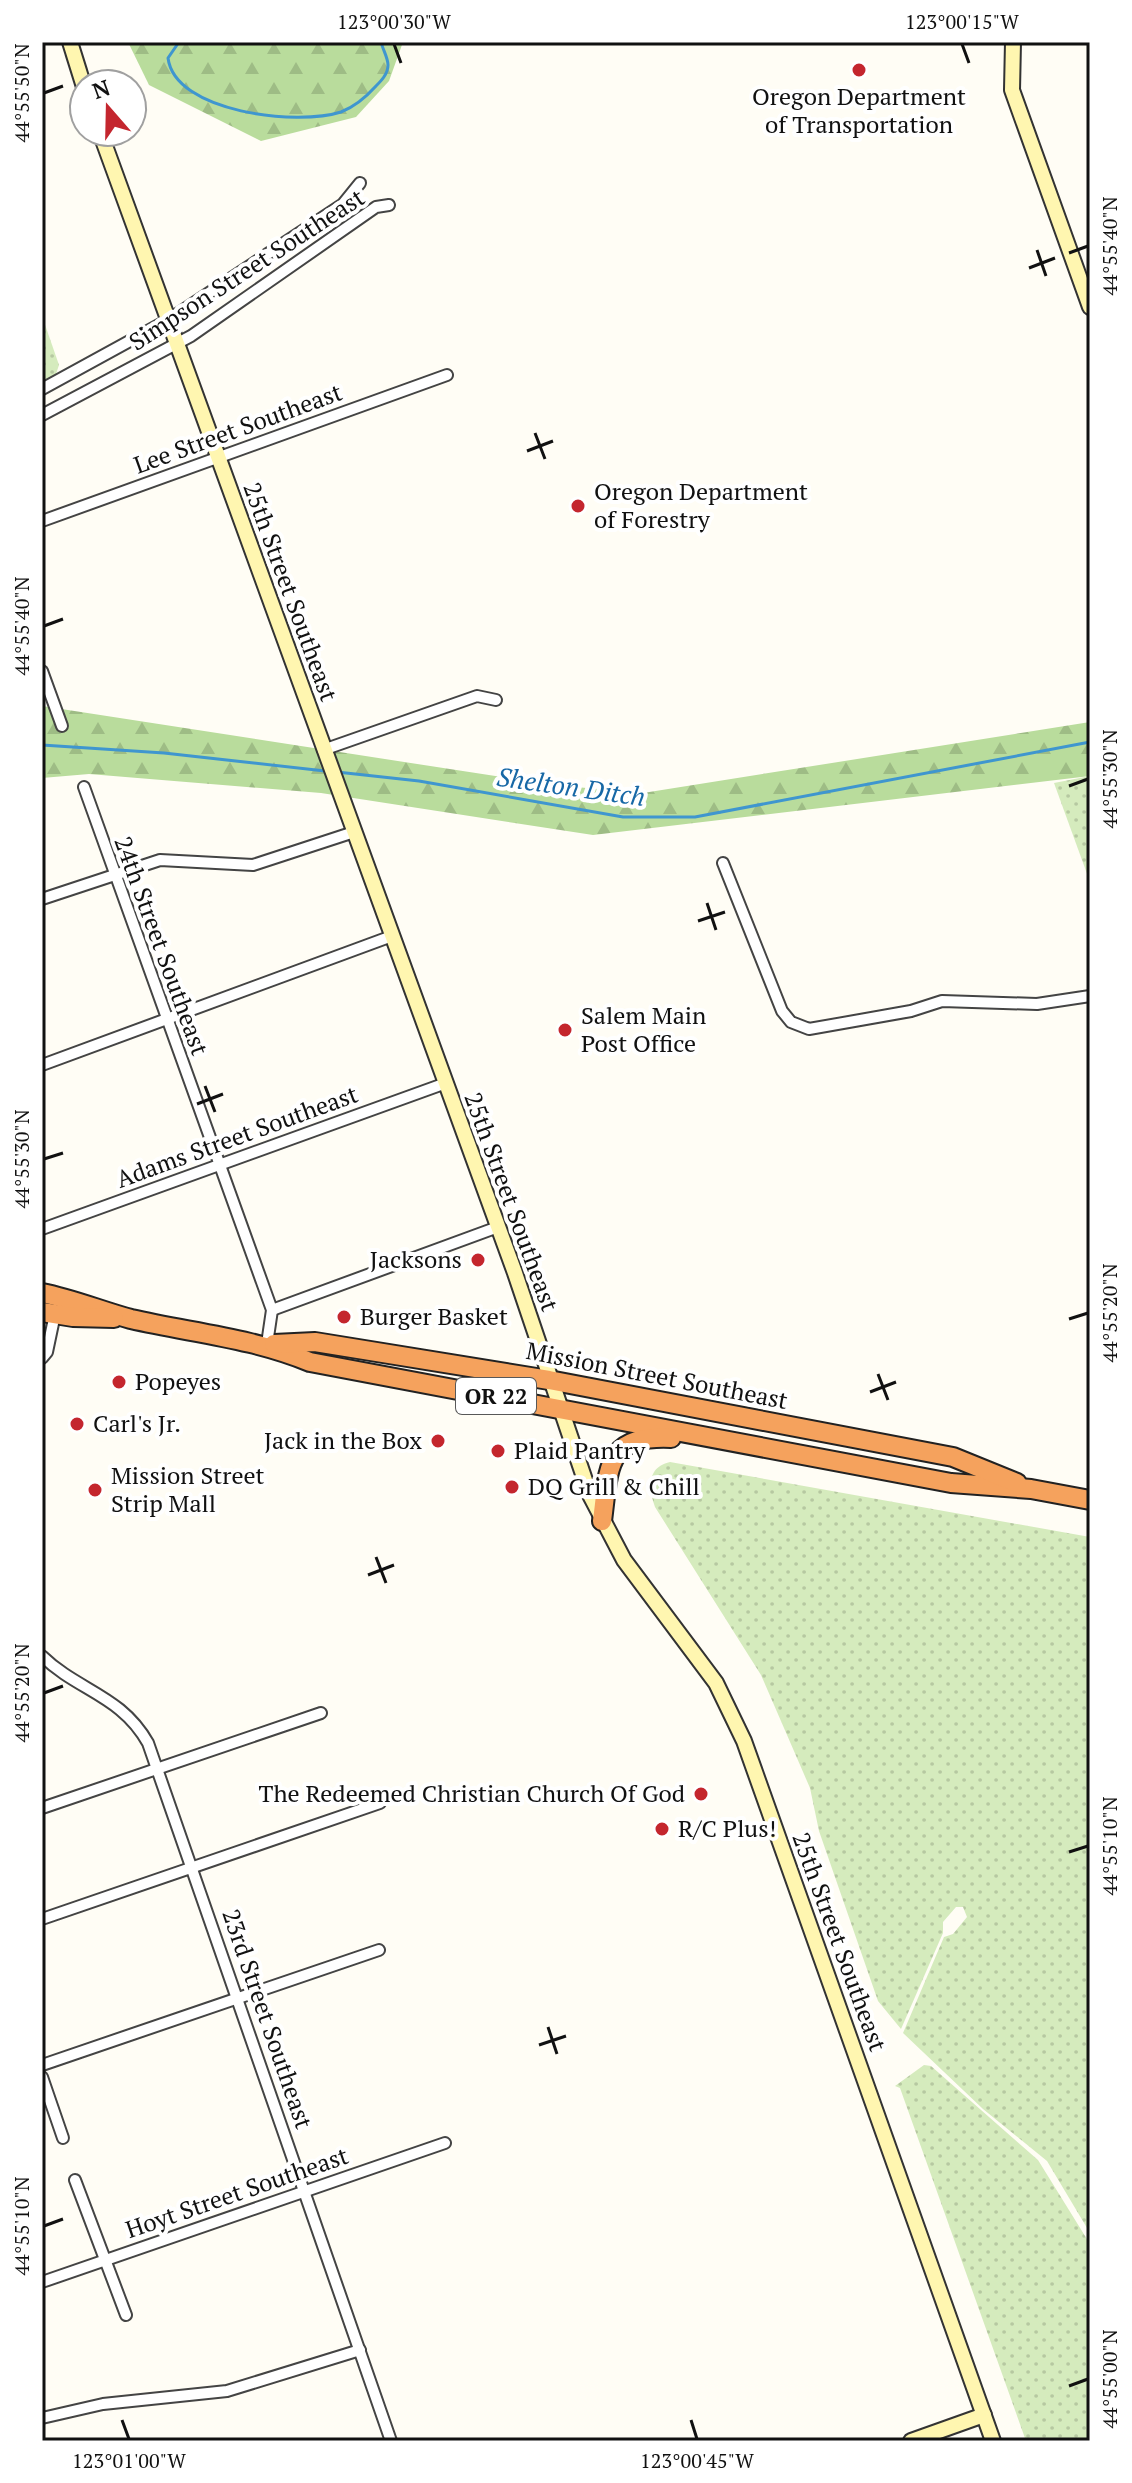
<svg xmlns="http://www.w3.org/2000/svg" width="1132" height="2483" font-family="'PT Serif',serif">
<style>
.grass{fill:url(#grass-dots)}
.forest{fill:url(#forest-firs)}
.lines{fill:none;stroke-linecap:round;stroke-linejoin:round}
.stream{stroke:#3f96cf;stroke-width:3}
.street-casing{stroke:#444;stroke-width:14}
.secondary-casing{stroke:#333;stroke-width:18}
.highway-casing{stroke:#222;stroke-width:22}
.street{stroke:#fff;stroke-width:10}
.secondary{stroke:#fff6b0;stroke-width:14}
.highway{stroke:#f5a25d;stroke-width:18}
.ticks{fill:none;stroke:#111;stroke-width:3}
.poi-dot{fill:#c4262e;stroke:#fff;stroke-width:3}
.labels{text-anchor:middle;stroke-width:8;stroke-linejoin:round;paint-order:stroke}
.shield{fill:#fff;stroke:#585858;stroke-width:2}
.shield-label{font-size:22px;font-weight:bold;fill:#111}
.poi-label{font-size:24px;fill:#111;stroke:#fff;text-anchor:start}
.street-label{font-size:24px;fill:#111;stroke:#fff}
.water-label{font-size:26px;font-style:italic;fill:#1768a6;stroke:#fff}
.neatline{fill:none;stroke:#111;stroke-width:3}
.ticks-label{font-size:20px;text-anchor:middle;fill:#111}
</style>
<defs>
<pattern id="grass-dots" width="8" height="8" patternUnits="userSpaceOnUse" patternTransform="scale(2)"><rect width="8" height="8" fill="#d5ebbd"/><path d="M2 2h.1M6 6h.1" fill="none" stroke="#b6c8a1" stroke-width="1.8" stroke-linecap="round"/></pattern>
<pattern id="forest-firs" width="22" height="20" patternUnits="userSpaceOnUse" patternTransform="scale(2)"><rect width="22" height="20" fill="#b9dc9c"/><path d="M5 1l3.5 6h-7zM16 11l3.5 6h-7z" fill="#9ebc85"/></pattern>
</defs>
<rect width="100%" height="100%" fill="#fffdf5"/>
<g class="grass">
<path d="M42,316L59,365L56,374L42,382Z"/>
<path d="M1090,776V882L1054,783Z"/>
<path d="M670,1462L1090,1537V2233L1047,2161L983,2109L903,2033L944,1937L953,1934L967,1917L963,1907H956L943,1922V1933L901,2029L878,2001L819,1831L810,1788L761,1675L655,1507C648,1488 647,1467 670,1462Z"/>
<path d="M924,2065L931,2066L1038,2160L1090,2244V2441H1026L900,2088L895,2086Z"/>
</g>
<g class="forest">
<path d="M128,42H403L389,81L356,117L261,141L149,85Z"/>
<path d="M42,706L553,785L643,793L1090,722V776L593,835L321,793L89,774L42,778Z"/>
</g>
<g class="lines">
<g class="stream">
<path d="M179,42L168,58C175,113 298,126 341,112C354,107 367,96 376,86C381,81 388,74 388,65C388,58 383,50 381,42"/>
<path d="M42,745L164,753L325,771"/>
<path d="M337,772L419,781L623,817H695L1090,742"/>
</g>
<defs>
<g id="street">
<path d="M42,389L168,320L343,204L360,183"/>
<path d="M42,415L191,336L376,207L389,205"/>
<path d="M42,521L447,375"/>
<path d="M42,671L62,726"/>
<path d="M323,750L477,696L496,700"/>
<path d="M84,787L272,1310L267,1344"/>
<path d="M723,863L782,1011L791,1022L809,1029L911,1011L942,1001L1037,1004L1090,996"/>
<path d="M42,899L160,860L253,865L354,832"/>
<path d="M42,1065L392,936"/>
<path d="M42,1229L446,1083"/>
<path d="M272,1310L498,1227"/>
<path d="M42,1358L47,1352L55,1314"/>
<path d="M42,1656C78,1691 121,1695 148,1743L391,2441"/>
<path d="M42,1808L321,1713"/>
<path d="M42,1919L380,1803"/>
<path d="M42,2065L379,1950"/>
<path d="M42,2077L63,2138"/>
<path d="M75,2180L126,2315"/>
<path d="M42,2282L445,2143"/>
<path d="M42,2418L103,2404L227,2391L360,2350"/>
</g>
<g id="secondary">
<path d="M70,42L84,87"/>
<path d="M1013,42L1012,90L1090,307"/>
<path d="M100,132L515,1273L590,1495L624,1560L716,1683L744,1741L993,2441"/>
<path d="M911,2441L984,2415"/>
</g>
<g id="highway">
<path d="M42,1293C73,1299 101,1311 131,1319C192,1333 252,1338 310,1362L951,1483L1031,1489L1090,1500"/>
<path d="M42,1312L73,1317L114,1318"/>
<path d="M274,1344L315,1342L549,1380L953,1457L1017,1483"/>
<path d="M602,1521C609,1467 605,1435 671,1438"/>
</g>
</defs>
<use href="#street" class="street-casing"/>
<use href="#secondary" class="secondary-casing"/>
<use href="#highway" class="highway-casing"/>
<use href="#street" class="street"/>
<use href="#secondary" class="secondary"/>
<use href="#highway" class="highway"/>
</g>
<path class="ticks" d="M394,44L401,63M962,44L969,63M44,93L63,86M1037,250L1046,276M1069,253L1088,246M1029,268L1055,258M535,433L545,459M527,451L553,441M44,626L63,619M1069,786L1088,779M707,903L716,930M698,921L725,912M205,1086L215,1112M197,1104L223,1094M44,1159L63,1153M1069,1319L1088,1313M878,1374L888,1400M870,1392L896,1382M376,1557L386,1583M368,1575L394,1565M44,1693L63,1686M1069,1852L1088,1846M548,2027L557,2054M539,2045L566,2036M44,2226L63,2219M1069,2386L1088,2379M122,2420L129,2439M691,2420L697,2439"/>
<g class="poi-dot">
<circle cx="859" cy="70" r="8"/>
<circle cx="578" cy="506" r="8"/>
<circle cx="565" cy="1030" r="8"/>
<circle cx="478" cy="1260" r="8"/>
<circle cx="344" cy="1317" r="8"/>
<circle cx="119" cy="1382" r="8"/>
<circle cx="77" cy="1424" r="8"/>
<circle cx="438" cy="1441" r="8"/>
<circle cx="498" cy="1451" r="8"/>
<circle cx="512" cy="1487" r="8"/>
<circle cx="95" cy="1490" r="8"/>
<circle cx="701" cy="1794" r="8"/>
<circle cx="662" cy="1829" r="8"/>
</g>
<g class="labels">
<rect class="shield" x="456" y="1378" width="80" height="36" rx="6"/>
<g class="shield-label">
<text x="496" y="1404">OR 22</text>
</g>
<g class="poi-label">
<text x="859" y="105" text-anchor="middle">Oregon Department<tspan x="859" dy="28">of Transportation</tspan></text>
<text x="594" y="500">Oregon Department<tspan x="594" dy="28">of Forestry</tspan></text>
<text x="581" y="1024">Salem Main<tspan x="581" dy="28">Post Office</tspan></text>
<text x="462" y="1268" text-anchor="end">Jacksons</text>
<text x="360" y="1325">Burger Basket</text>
<text x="135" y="1390">Popeyes</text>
<text x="93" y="1432">Carl's Jr.</text>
<text x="422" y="1449" text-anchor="end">Jack in the Box</text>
<text x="514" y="1459">Plaid Pantry</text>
<text x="111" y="1484">Mission Street<tspan x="111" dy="28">Strip Mall</tspan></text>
<text x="528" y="1495">DQ Grill &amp; Chill</text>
<text x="685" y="1802" text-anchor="end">The Redeemed Christian Church Of God</text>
<text x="678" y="1837">R/C Plus!</text>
</g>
<g class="street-label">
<text transform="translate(247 270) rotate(-33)" y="8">Simpson Street Southeast</text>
<text transform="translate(238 429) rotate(-20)" y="8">Lee Street Southeast</text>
<text transform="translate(290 592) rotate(70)" y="8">25th Street Southeast</text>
<text transform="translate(161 946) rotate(70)" y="8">24th Street Southeast</text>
<text transform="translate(237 1137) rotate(-20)" y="8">Adams Street Southeast</text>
<text transform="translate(511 1202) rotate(70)" y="8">25th Street Southeast</text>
<text transform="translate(657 1376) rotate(11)" y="8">Mission Street Southeast</text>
<text transform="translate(839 1942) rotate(70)" y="8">25th Street Southeast</text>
<text transform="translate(267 2019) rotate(71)" y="8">23rd Street Southeast</text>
<text transform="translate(237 2193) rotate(-19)" y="8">Hoyt Street Southeast</text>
</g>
<g class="water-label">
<text transform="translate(571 787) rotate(8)" y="9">Shelton Ditch</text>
</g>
</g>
<rect width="1132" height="2483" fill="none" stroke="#ffffff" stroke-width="88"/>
<g transform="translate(108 108) rotate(340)"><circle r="38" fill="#ffffff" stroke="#a0a0a0" stroke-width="2"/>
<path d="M0-6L14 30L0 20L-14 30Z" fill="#c4262e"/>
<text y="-12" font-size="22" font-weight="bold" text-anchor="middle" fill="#111111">N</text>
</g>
<rect x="44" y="44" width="1044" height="2395" class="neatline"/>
<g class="ticks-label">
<text x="394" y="29">123°00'30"W</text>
<text x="962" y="29">123°00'15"W</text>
<text transform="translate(22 93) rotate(-90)" y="7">44°55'50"N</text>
<text transform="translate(1110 246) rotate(-90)" y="7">44°55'40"N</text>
<text transform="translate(22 626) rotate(-90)" y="7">44°55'40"N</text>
<text transform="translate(1110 779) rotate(-90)" y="7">44°55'30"N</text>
<text transform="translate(22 1159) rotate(-90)" y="7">44°55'30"N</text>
<text transform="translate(1110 1313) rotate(-90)" y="7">44°55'20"N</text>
<text transform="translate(22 1693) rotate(-90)" y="7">44°55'20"N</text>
<text transform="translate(1110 1846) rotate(-90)" y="7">44°55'10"N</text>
<text transform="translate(22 2226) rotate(-90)" y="7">44°55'10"N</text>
<text transform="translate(1110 2379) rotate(-90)" y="7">44°55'00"N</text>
<text x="129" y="2468">123°01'00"W</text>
<text x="697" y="2468">123°00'45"W</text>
</g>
</svg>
